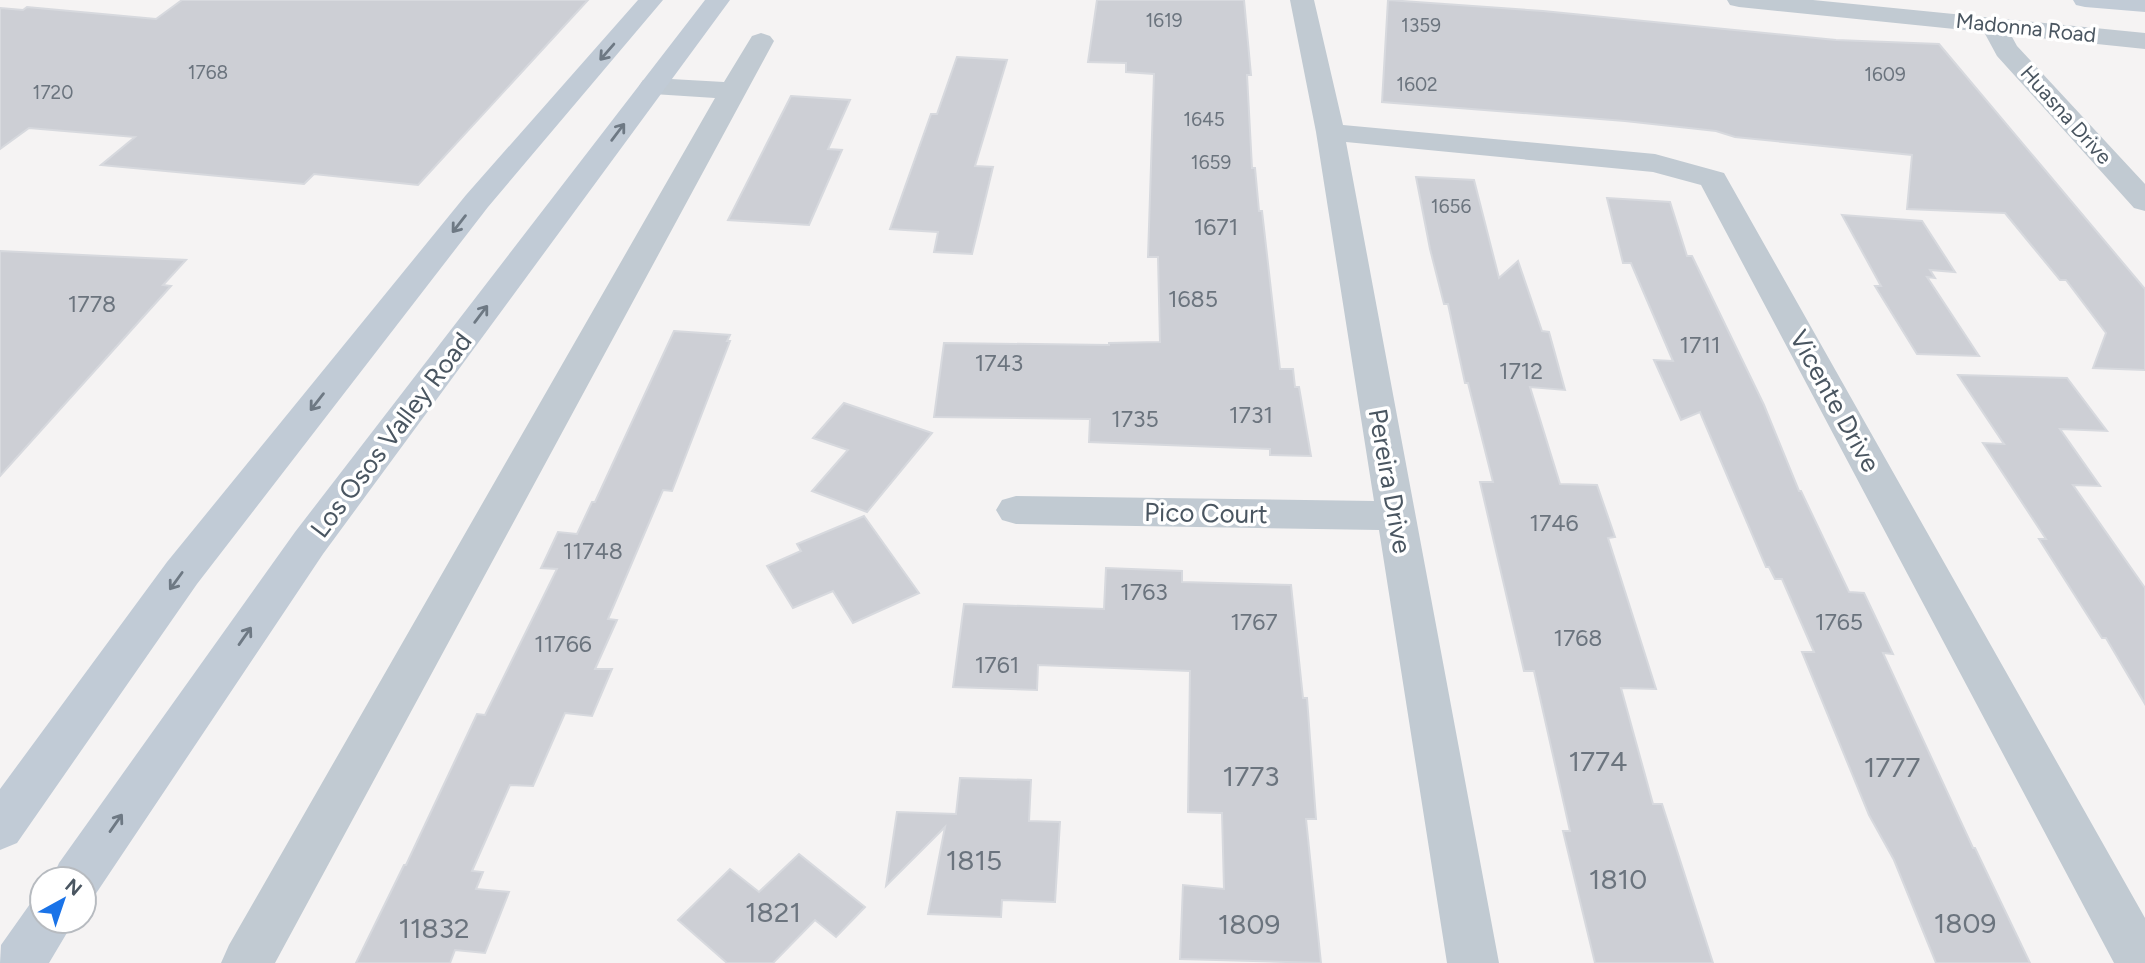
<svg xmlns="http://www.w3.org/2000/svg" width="2145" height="963" font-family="Figtree,sans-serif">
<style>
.building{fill:#cdcfd5;stroke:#d7d9de;stroke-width:2}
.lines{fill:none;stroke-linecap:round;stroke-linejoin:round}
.minor{fill:#c1cad2;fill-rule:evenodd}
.secondary{fill:#c1cbd6;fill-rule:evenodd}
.oneway{stroke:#6e7984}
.labels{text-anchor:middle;stroke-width:7;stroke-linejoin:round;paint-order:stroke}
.far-number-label{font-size:19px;fill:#6b747e}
.far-street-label{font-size:21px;fill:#4a5661;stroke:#fff}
.number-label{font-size:23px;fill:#6b747e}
.street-label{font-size:26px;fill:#4a5661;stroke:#fff}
.near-number-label{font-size:28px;fill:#6b747e}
</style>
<rect width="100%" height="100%" fill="#f5f3f3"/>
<g class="building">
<path d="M182,0H588L418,185L314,174L304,184L101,165L135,137L29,128L0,149V8L23,10L27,7L156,19Z"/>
<path d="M1097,0H1244L1251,75H1247L1252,168H1255L1259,211H1262L1280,369H1293L1295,387H1299L1311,456L1270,455V449L1089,442L1090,419L934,417L944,343L1109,345V343L1160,342L1158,257H1148L1154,74L1126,72V63L1088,62Z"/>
<path d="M1388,0L1543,11L1836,40L1939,44L2145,289V370L2093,368L2106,333L2066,280H2060L2005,213L1907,209L1912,155L1735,137L1716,131L1625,121L1382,102Z"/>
<path d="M957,57L1007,60L975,166L993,167L972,254L934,252L938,232L890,229L931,114H937Z"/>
<path d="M791,96L850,100L828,149L842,150L809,225L728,220Z"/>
<path d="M1416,177L1474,180L1499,278L1518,261L1542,331L1549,332L1565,390L1530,387L1560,484L1597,485L1615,537L1608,538L1656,689L1621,688L1653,804H1662L1713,963H1595L1563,831H1570L1534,671H1524L1480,482H1493L1468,383H1465L1448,304H1444L1430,249Z"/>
<path d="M1607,198L1670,202L1687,256H1692L1764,405L1799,491H1801L1849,592L1864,593L1893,654L1883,653L1973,848H1975L2030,963H1936L1894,860L1869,815L1802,652H1814L1782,579H1775L1769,567H1766L1700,412L1681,420L1654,360L1673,361L1631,263H1623Z"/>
<path d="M1842,215L1922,221L1955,272L1930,270L1935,278L1927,277L1979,356L1917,354L1875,286H1881Z"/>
<path d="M0,251L186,260L163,285L171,286L0,476Z"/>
<path d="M674,331L730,335L727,341H730L672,491L663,490L608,619L617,620L595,669H612L592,716L565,713L533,786L510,785L472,871L483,872L476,889L509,892L485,953L455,950L450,963H356L404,865H406L477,714L485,715L557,569L541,568L558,532L577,534L592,502H595Z"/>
<path d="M1958,375L2067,378L2107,431L2060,429L2100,486L2073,485L2145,588V704L2106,638H2102L2039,539H2046L1983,443L2004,444Z"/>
<path d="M844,403L932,433L867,512L812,491L848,450L813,438Z"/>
<path d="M864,516L919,593L853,623L833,591L793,608L767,566L801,551L797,544Z"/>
<path d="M1106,568L1182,571V582L1291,585L1303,698H1307L1316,819H1306L1321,963L1180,959L1183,885L1224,889L1222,813L1188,812L1190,671L1038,665L1037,690L953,687L964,604L1104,609Z"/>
<path d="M960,778L1031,780L1029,821L1060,822L1055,902L1002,900L1001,917L928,914L945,827L886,886L897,812L956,814Z"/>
<path d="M799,854L865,907L836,937L815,920L773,963H727L678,920L730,869L759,892Z"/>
</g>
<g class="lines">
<g class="minor">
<path d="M1290,0H1314L1343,125L1655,154L1724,173L2145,918V963H2114L1701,185L1653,172L1346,142L1499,963H1447L1379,530L1016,524L1002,520L996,510L1002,500L1016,496L1374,501L1316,132Z"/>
<path d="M1727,0H1813L2145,33V49L2011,35L2017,46L2145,184V211L2134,208L1997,56L1984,32L1739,7L1730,5Z"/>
<path d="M761,33L770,36L774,41L275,963H221L229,945L715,98L653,94L643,92L639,86L643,80L653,78L724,82L752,36Z"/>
</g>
<g class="secondary">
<path d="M638,0H663L488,207L197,584L17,843L0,850V789L167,562L466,195Z"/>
<path d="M705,0H730L323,554L95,895L84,899V879H52L59,863L295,532Z"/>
<path d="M2073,0H2145V12L2085,7L2076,5Z"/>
<path d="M42,899V921H74L49,963H0L1,945L30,904Z"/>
</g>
</g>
<defs><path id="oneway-shaft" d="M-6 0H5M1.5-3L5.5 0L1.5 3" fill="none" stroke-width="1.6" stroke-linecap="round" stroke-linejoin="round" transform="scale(1.75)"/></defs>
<g class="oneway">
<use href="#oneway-shaft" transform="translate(607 52) rotate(131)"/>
<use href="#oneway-shaft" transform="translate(618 132) rotate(-53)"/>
<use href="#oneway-shaft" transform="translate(459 224) rotate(128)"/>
<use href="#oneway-shaft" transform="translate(481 314) rotate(-53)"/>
<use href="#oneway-shaft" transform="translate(317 402) rotate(128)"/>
<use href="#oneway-shaft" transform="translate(176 581) rotate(126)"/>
<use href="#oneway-shaft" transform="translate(245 636) rotate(-55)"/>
<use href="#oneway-shaft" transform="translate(116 823) rotate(-55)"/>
</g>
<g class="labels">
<g class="far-number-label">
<text x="1164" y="27">1619</text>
<text x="1421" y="32">1359</text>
<text x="208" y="79">1768</text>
<text x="1885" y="81">1609</text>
<text x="1417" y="91">1602</text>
<text x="53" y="99">1720</text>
<text x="1204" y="126">1645</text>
<text x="1211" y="169">1659</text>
<text x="1451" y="213">1656</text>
</g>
<g class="far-street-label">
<text transform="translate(2026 28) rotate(6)" y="7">Madonna Road</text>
<text transform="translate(2066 115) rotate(48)" y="7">Huasna Drive</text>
</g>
<g class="number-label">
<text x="1216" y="235">1671</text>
<text x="1193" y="307">1685</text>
<text x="92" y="312">1778</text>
<text x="1700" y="353">1711</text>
<text x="999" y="371">1743</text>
<text x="1521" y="379">1712</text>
<text x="1251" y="423">1731</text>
<text x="1135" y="427">1735</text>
<text x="1554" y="531">1746</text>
<text x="593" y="559">11748</text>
<text x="1144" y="600">1763</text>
<text x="1254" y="630">1767</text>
<text x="1839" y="630">1765</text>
<text x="1578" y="646">1768</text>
<text x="563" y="652">11766</text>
<text x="997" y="673">1761</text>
</g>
<g class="street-label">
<text transform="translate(1835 401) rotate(61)" y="9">Vicente Drive</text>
<text transform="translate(391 435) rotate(-53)" y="9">Los Osos Valley Road</text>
<text transform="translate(1390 481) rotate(80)" y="9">Pereira Drive</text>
<text transform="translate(1206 513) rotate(1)" y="9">Pico Court</text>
</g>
<g class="near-number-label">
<text x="1598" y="771">1774</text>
<text x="1892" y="777">1777</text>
<text x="1251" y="786">1773</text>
<text x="974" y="870">1815</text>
<text x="1618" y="889">1810</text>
<text x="773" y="922">1821</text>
<text x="1965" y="933">1809</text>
<text x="1249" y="934">1809</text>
<text x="434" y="938">11832</text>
</g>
</g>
<g transform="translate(63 900) rotate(40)"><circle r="33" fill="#ffffff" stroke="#b7bbc0" stroke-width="2"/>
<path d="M0-5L12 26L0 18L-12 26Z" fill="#1a73e8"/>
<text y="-10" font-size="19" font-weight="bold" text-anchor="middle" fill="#4a5661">N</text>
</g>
</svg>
